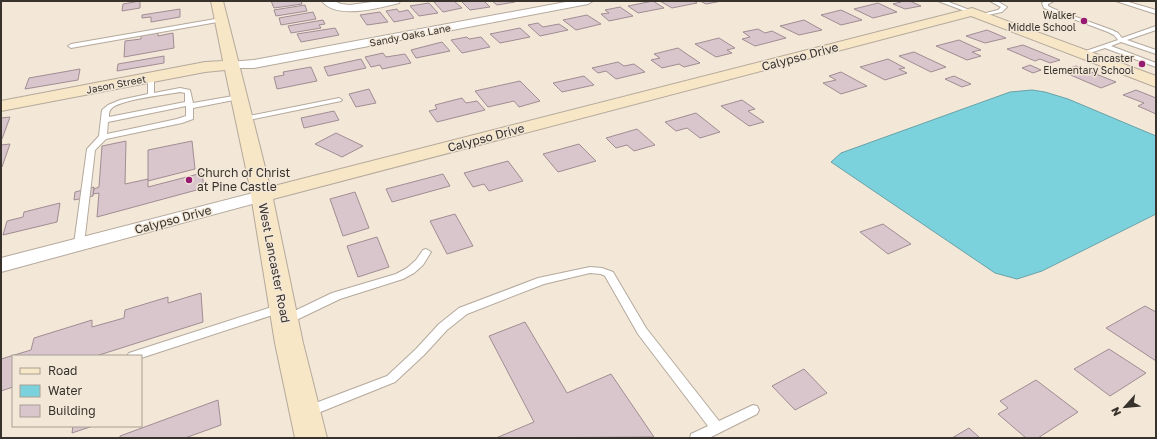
<svg xmlns="http://www.w3.org/2000/svg" width="1157" height="439" font-family="'Golos Text',sans-serif">
<style>
.water{fill:#7cd2dc;stroke:#67a2a7}
.building{fill:#d9c5cc;stroke:#a08d93}
.lines{fill:none;stroke-linecap:round;stroke-linejoin:round}
.lane-casing{stroke:#b4a99c;stroke-width:2}
.street-casing{stroke:#b4a99c;stroke-width:2}
.secondary-casing{stroke:#b4a99c;stroke-width:2}
.lane{fill:#fff;fill-rule:evenodd}
.street{fill:#fff;fill-rule:evenodd}
.secondary{fill:#f7e7c6;fill-rule:evenodd}
.poi-dot{fill:#971a72;stroke:#f3e7d8;stroke-width:1.5}
.labels{text-anchor:middle;stroke-width:3;stroke-linejoin:round;paint-order:stroke}
.far-poi-label{font-size:10px;fill:#37322c;stroke:#f3e7d8;text-anchor:end}
.far-street-label{font-size:10px;fill:#37322c;stroke:#f3e7d8}
.street-label{font-size:12px;fill:#37322c;stroke:#f3e7d8}
.poi-label{font-size:12px;fill:#37322c;stroke:#f3e7d8;text-anchor:start}
</style>
<rect width="100%" height="100%" fill="#f3e7d8"/>
<path class="water" d="M1032,90L1045,92L1068,99L1156,136V214L1042,271L1017,279L995,273L831,162L841,153L1010,92Z"/>
<g class="building">
<path d="M140,1V8L122,11L123,4Z"/>
<path d="M271,1H301L302,4L274,8Z"/>
<path d="M441,1H454L462,8L443,12L434,2Z"/>
<path d="M461,1H484L490,7L470,10Z"/>
<path d="M492,1H514L515,2L497,5Z"/>
<path d="M653,1L664,8L638,13L628,6Z"/>
<path d="M660,1H694L697,3L672,8Z"/>
<path d="M700,1H722L706,4Z"/>
<path d="M899,1H910L921,6L905,9L893,4L901,2Z"/>
<path d="M429,3L438,13L419,16L410,6Z"/>
<path d="M878,3L897,12L873,18L854,9Z"/>
<path d="M305,5L307,11L276,16L274,10Z"/>
<path d="M620,7L633,16L609,21L601,14L609,13L605,10Z"/>
<path d="M180,9V17L151,22V17L142,18V15Z"/>
<path d="M397,9L399,12L408,10L414,18L394,22L386,11Z"/>
<path d="M841,10L862,20L841,25L821,15Z"/>
<path d="M313,12L316,19L281,25L279,18Z"/>
<path d="M380,12L388,22L367,25L360,15Z"/>
<path d="M587,15L601,24L576,30L563,20Z"/>
<path d="M323,20L325,24L319,25L321,28L291,33L288,26Z"/>
<path d="M804,20L822,30L799,35L780,26Z"/>
<path d="M538,23L543,27L559,24L568,30L540,36L528,25Z"/>
<path d="M335,28L339,35L301,42L297,34Z"/>
<path d="M520,28L530,37L500,43L490,34Z"/>
<path d="M758,29L765,33L772,31L786,38L755,46L742,39L750,37L743,32Z"/>
<path d="M987,30L1006,38L985,43L966,36Z"/>
<path d="M158,33V36L173,33L174,48L124,57L125,41L141,39V35Z"/>
<path d="M467,37L469,39L481,37L490,47L462,53L451,40Z"/>
<path d="M719,38L735,48L727,50L732,53L716,57L695,44Z"/>
<path d="M959,40L981,50L972,52L981,56L967,60L936,46Z"/>
<path d="M442,42L450,51L416,58L411,50Z"/>
<path d="M1023,45L1060,60L1050,63L1040,59L1035,61L1007,49Z"/>
<path d="M678,48L700,63L684,67L679,64L662,68L651,60L660,58L654,54Z"/>
<path d="M914,52L946,67L931,72L899,56Z"/>
<path d="M383,53L386,57L405,54L411,63L382,69L380,65L371,67L365,57Z"/>
<path d="M164,56V63L117,71L118,64Z"/>
<path d="M361,59L366,68L328,76L324,67Z"/>
<path d="M888,59L905,68L899,69L907,73L885,80L860,67Z"/>
<path d="M618,62L624,66L634,64L645,72L616,79L606,71L598,73L592,68Z"/>
<path d="M1030,65L1041,70L1033,73L1022,68Z"/>
<path d="M1076,66L1116,82L1101,88L1061,71Z"/>
<path d="M311,67L317,81L277,89L274,77L284,75L283,72Z"/>
<path d="M80,69L78,80L25,89L29,78Z"/>
<path d="M841,72L867,86L841,94L823,83L836,80L829,76Z"/>
<path d="M584,76L594,85L562,92L553,83Z"/>
<path d="M954,76L971,84L962,87L945,79Z"/>
<path d="M520,81L540,101L519,107L514,101L488,107L475,91Z"/>
<path d="M369,89L376,103L356,107L349,94Z"/>
<path d="M1136,90L1156,98V114L1138,106L1144,103L1123,95Z"/>
<path d="M462,98L466,103L477,101L485,110L437,122L429,111L437,109L435,105Z"/>
<path d="M742,100L755,109L748,111L764,122L749,126L721,106Z"/>
<path d="M334,111L339,120L304,128L301,118Z"/>
<path d="M696,113L720,132L700,138L687,128L676,131L665,122Z"/>
<path d="M10,117L2,139H1V118Z"/>
<path d="M637,129L655,145L634,151L627,145L616,148L606,138Z"/>
<path d="M336,133L363,146L342,157L315,144Z"/>
<path d="M126,141L125,184L148,179V187L202,173L204,188L97,217L99,193L93,194L94,189L99,187L102,146Z"/>
<path d="M192,141L195,169L148,181V150Z"/>
<path d="M10,144L2,167H1V145Z"/>
<path d="M579,144L596,161L558,172L543,154Z"/>
<path d="M508,161L523,181L489,191L484,184L473,187L464,173Z"/>
<path d="M443,174L450,186L392,202L386,189Z"/>
<path d="M94,187L93,196L74,200L75,192Z"/>
<path d="M355,192L369,228L343,236L330,199Z"/>
<path d="M60,203L57,222L3,235L7,221L23,217L24,212Z"/>
<path d="M455,214L473,246L447,254L430,221Z"/>
<path d="M883,224L911,244L888,254L860,232Z"/>
<path d="M377,237L389,267L358,277L347,246Z"/>
<path d="M201,293L203,322L96,356H13V387L1,391V359L31,350L34,338L92,320V327L124,318L125,310L168,297V303Z"/>
<path d="M1145,306L1156,312V361L1106,328Z"/>
<path d="M525,322L567,393L611,374L654,437L496,438L534,422L489,336Z"/>
<path d="M1109,349L1146,373L1110,396L1074,369Z"/>
<path d="M804,369L827,393L795,410L772,386Z"/>
<path d="M1036,380L1078,412L1038,438H1026L998,414L1008,408L1000,401Z"/>
<path d="M218,400L221,425L185,438H120V436Z"/>
<path d="M73,426H93L72,433Z"/>
<path d="M969,428L980,438H952Z"/>
</g>
<g class="lines">
<defs>
<g id="lane">
<path d="M938,1H946L975,12L970,13Z"/>
<path d="M990,1H997L1007,7L1002,12L978,17V15L998,10L1001,7Z"/>
<path d="M1046,1H1054L1048,4V6L1054,9L1112,30L1118,33L1122,38L1156,26V30L1127,40L1156,50V54L1121,42L1111,46L1156,63V67L1105,48L1084,55H1080V53L1118,40L1114,35L1108,32L1044,8L1042,3Z"/>
<path d="M1116,1H1125L1156,10V14Z"/>
<path d="M221,18L223,19V21L71,48L68,46L71,44Z"/>
<path d="M151,76L154,78V93L180,88L190,90L193,103L239,95L242,97L239,99L193,108V119L182,123L106,139L95,150L84,244L79,247L76,246L74,244L87,149L99,136L102,110L108,105L120,100L148,94V78ZM180,92L185,93V102L109,117C109,113 109,111 112,108C123,99 164,95 180,92ZM186,106V116L177,119L107,134L108,122Z"/>
<path d="M339,98L342,100L341,101L244,121L240,119L244,117Z"/>
<path d="M426,249L431,252L423,265L414,273L403,279L340,299L290,323L286,324L282,323L281,320L282,317L332,293L396,274L407,268L416,260L423,250Z"/>
<path d="M590,267L602,268L613,272L646,328L719,421L753,405L757,406L759,410L757,414L709,438H690L691,434L708,426L638,334L605,276L601,274L590,273L544,284L467,314L447,330L424,355L395,382L313,415L309,416L305,415L303,411L305,407L387,376L416,349L439,324L459,308L538,278Z"/>
<path d="M281,304L285,305L286,308L285,311L141,358V356H127L129,353Z"/>
</g>
<g id="street">
<path d="M322,1H334L341,4L350,5L379,1H400L399,3C379,8 336,20 322,1Z"/>
<path d="M571,1H593L588,4L254,68H228L226,65L228,62L254,60Z"/>
<path d="M261,191L267,192L270,196L267,200L1,272V258Z"/>
</g>
<path id="secondary" d="M211,1H223L270,187L972,8L1156,76V87L971,16L273,199L303,343L327,438H295L275,343L249,183L225,70L205,72L1,111V101L205,62L223,61Z"/>
</defs>
<use href="#lane" class="lane-casing"/>
<use href="#street" class="street-casing"/>
<use href="#secondary" class="secondary-casing"/>
<use href="#lane" class="lane"/>
<use href="#street" class="street"/>
<use href="#secondary" class="secondary"/>
</g>
<g class="poi-dot">
<circle cx="1084" cy="21" r="4"/>
<circle cx="1142" cy="64" r="4"/>
<circle cx="189" cy="180" r="4"/>
</g>
<g class="labels">
<g class="far-poi-label">
<text x="1076" y="19">Walker<tspan x="1076" dy="12">Middle School</tspan></text>
<text x="1134" y="62">Lancaster<tspan x="1134" dy="12">Elementary School</tspan></text>
</g>
<g class="far-street-label">
<text transform="translate(410 35) rotate(-11)" y="4">Sandy Oaks Lane</text>
<text transform="translate(116 84) rotate(-11)" y="4">Jason Street</text>
</g>
<g class="street-label">
<text transform="translate(800 57) rotate(-15)" y="4">Calypso Drive</text>
<text transform="translate(486 138) rotate(-15)" y="4">Calypso Drive</text>
<text transform="translate(173 220) rotate(-15)" y="4">Calypso Drive</text>
<text transform="translate(274 263) rotate(79)" y="4">West Lancaster Road</text>
</g>
<g class="poi-label">
<text x="197" y="177">Church of Christ<tspan x="197" dy="14">at Pine Castle</tspan></text>
</g>
</g>
<rect width="1157" height="439" fill="none" stroke="#37322c" stroke-width="4"/>
<rect x="12" y="355" width="130" height="72" fill="#f3e7d8" stroke="#a89f93"/>
<rect x="20" y="368" width="20" height="6" fill="#f7e7c6" stroke="#a89f93"/>
<text x="48" y="375" font-size="12" fill="#37322c">Road</text>
<rect x="20" y="385" width="20" height="12" fill="#7cd2dc" stroke="#a89f93"/>
<text x="48" y="395" font-size="12" fill="#37322c">Water</text>
<rect x="20" y="405" width="20" height="12" fill="#d9c5cc" stroke="#a89f93"/>
<text x="48" y="415" font-size="12" fill="#37322c">Building</text>
<g transform="translate(1125 407) rotate(243)" stroke="#f3e7d8" stroke-width="3" paint-order="stroke">
<path d="M0-3L7 15L0 10L-7 15Z" fill="#37322c"/>
<text y="-6" font-size="11" font-weight="bold" text-anchor="middle" fill="#37322c">N</text>
</g>
</svg>
